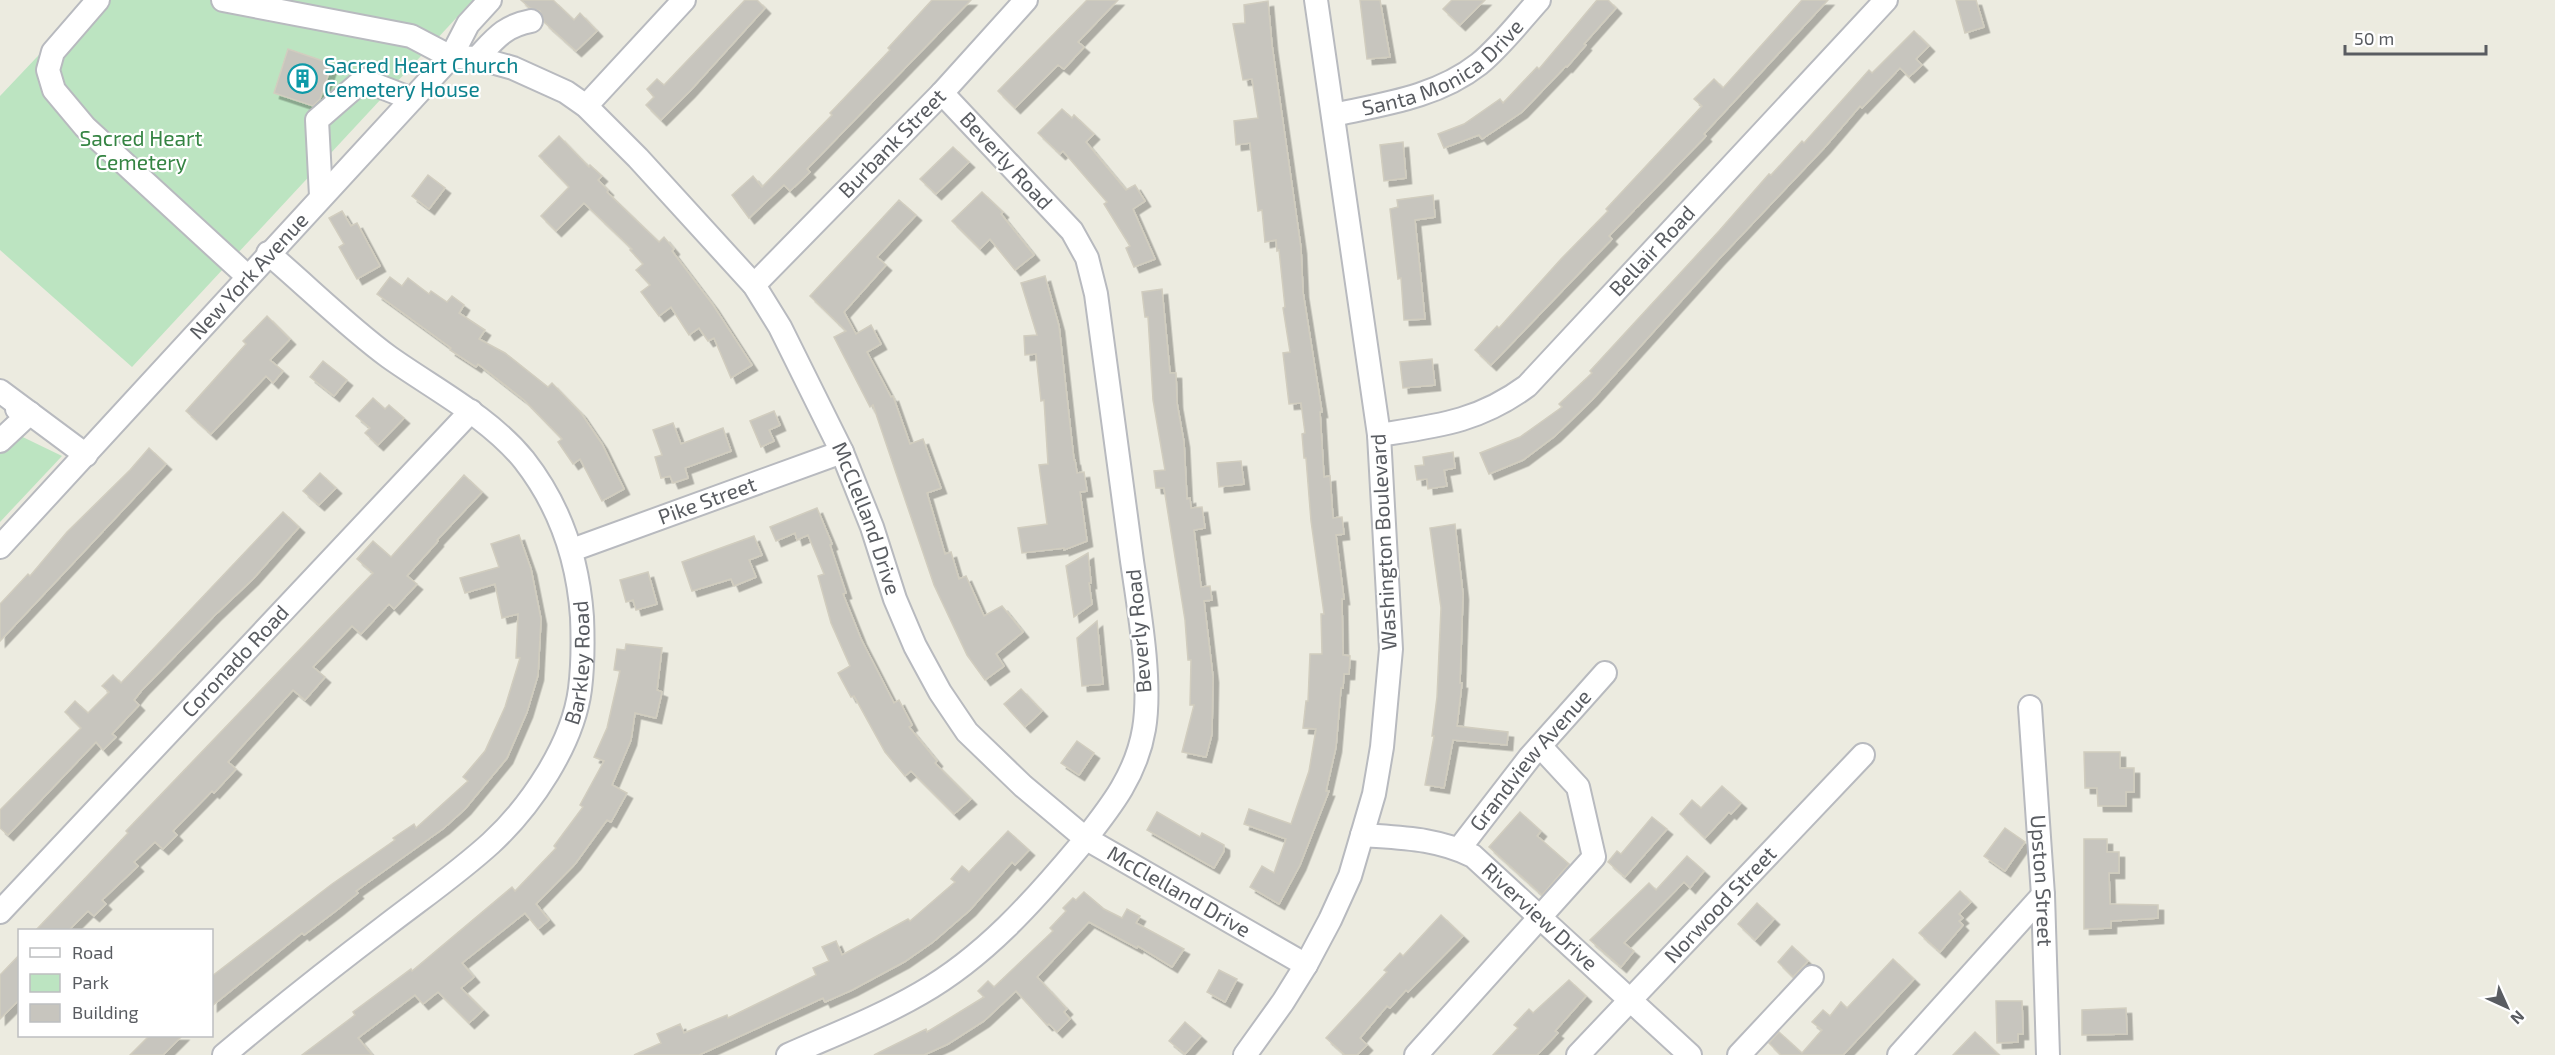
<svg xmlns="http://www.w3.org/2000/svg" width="2555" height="1055" font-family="'Exo 2',sans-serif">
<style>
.green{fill:#bce4c1}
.building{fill:#c7c5be;stroke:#d1cdbf;stroke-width:1.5;filter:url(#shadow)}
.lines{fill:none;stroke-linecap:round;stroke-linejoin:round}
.minor-casing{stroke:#b8babf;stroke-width:26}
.minor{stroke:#fff;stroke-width:22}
.labels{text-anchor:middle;stroke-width:4.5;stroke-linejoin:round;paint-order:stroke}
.street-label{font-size:21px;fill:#595c61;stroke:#fff}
.culture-label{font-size:21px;fill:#0d838f;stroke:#fff;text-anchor:start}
.park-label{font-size:21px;fill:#358443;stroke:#fff}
</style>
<defs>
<filter id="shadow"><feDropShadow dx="5.5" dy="5.5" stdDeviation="0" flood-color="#0004"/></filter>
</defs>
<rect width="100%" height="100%" fill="#ecebe0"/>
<g class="green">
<path d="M91,0H473L132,367L0,250V96Z"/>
<path d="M0,426L62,456L0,522Z"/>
</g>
<g class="building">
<path d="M521,0H553L574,20L580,13L597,31L576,51L544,22L540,11L530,8Z"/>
<path d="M745,0H757L765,8L690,91L661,120L646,105L654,97L647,89L657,79L664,85Z"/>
<path d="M932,0H971L807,169L810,172L790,191L784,185L749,218L732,195L753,176L762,187L832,115L830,113L890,50L888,48Z"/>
<path d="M1087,0H1118L1078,42L1084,47L1064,69L1058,65L1015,108L998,91Z"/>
<path d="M1360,0H1380L1390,57L1367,59Z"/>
<path d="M1452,0H1485L1460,25L1443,9Z"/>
<path d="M1597,0H1608L1616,8L1584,44L1586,45L1567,67L1566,66L1522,112L1482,139L1479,135L1444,148L1438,134L1464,124L1500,99L1503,103L1537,67L1539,69Z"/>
<path d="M1802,0H1828L1704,134L1706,136L1609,236L1612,239L1491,365L1475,350L1497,326L1499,328L1561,259L1608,211L1606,209L1702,106L1694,99L1714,79L1723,88Z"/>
<path d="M1956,0H1976L1984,27L1965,33Z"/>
<path d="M1268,1L1272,45L1301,248L1303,292L1322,412H1320L1324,477L1330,476L1333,518L1342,517L1344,534L1336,535L1344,599H1342L1343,655L1350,656L1349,674H1344L1343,688H1341L1336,747L1326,791H1329L1300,865L1279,904L1250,887L1262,866L1274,873L1286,839L1244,824L1249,809L1291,824L1309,771L1316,729L1303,728L1306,701H1308L1310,654H1322L1321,614H1324L1311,521L1306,458H1304L1302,434L1305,433L1301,403L1289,404L1283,353L1290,352L1283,308L1285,307L1279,250L1277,251L1276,240L1265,242L1262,210L1258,211L1250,143L1236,145L1234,121L1258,118L1252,79L1243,80L1233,24L1245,23L1244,5Z"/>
<path d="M1914,31L1929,46L1916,59L1922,65L1909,77L1900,68L1862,108L1860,106L1825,147L1718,260L1592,400L1555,436L1523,460L1489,474L1480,453L1520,437L1562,407L1559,404L1592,373L1590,371L1719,231L1769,174L1771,175L1802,141L1804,143L1869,70L1872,73Z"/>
<path d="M288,49L332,64L320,99L313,106L274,93Z"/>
<path d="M1062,109L1072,118L1074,115L1094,134L1086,142L1126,190L1135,185L1145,201L1133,209L1155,259L1134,267L1126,248L1130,246L1104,204L1107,202L1063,151L1060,154L1038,133Z"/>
<path d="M559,136L589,167L590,165L602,176L598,180L608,190L607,192L659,242L664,237L674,249L672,251L713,305L752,365L731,378L714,338L708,341L699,328L689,335L671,307L659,316L641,292L650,285L636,270L643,264L630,250L632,249L584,203L556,231L541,216L569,187L539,156Z"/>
<path d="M1403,142L1406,178L1384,181L1380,145Z"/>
<path d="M953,147L969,162L936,194L920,179Z"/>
<path d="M428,175L445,188L429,209L412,196Z"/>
<path d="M982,192L1003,212L1001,214L1034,255L1015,270L990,239L980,249L952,221Z"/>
<path d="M1433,195L1435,217L1415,220L1425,319L1404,320L1401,278L1398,279L1390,209L1398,207L1397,200Z"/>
<path d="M899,200L916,215L877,257L886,265L844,312L856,334L871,325L881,344L867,352L891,397L893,396L910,444L923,439L941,488L927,493L945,554L951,552L959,579L966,576L984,616L1002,606L1023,632L996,654L1004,666L985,680L967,655L934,585L873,405L870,407L834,337L846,331L810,296Z"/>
<path d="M342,211L351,226L357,223L380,266L357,279L339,247L344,244L329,218Z"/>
<path d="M1045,276L1059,326L1074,460H1075L1077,473L1084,472L1087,491L1080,492L1087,541L1064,550V548L1022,553L1018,528L1047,524L1039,465L1048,464L1044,400L1041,401L1036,354L1025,355L1024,336L1037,335L1021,283Z"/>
<path d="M390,277L402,286L408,278L429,294L431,291L447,302L452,296L464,305L459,313L485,330L479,339L505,353L548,387L552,383L581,413L602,444L624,489L602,501L580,459L573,464L558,442L562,439L524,400L478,364L476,367L450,350L451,348L377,294Z"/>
<path d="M1162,289L1170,373H1176L1177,403L1184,442L1187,499L1190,498L1191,508L1202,507L1205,528L1194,530L1201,587L1210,586L1212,600L1204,601L1213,677L1212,734L1206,757L1182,752L1194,705H1190L1191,660H1188L1185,620L1164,488H1156L1154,471L1165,470L1153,400L1148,317H1145L1142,292Z"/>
<path d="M267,316L290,339L270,360L283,371L273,383L266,376L211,434L186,411L246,344L243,341Z"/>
<path d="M1432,359L1435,385L1403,388L1400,362Z"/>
<path d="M323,361L347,380L334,396L310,377Z"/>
<path d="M373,398L385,409L389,405L404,418L378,445L365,433L370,428L356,416Z"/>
<path d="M774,411L780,425L769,430L774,441L761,447L750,421Z"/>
<path d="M673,423L681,444L723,428L731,451L685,468L688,478L673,483L670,476L661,478L655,457L662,455L653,430Z"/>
<path d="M149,448L166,464L0,641V604L28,574L30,576L67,532L130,470Z"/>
<path d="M1453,452L1455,468L1444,470L1447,486L1428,489L1427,479L1417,480L1415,466L1424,465L1423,457Z"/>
<path d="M1241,461L1244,484L1219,487L1217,463Z"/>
<path d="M320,473L336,488L319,505L303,491Z"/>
<path d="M464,475L482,492L437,540L438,541L407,576L417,584L394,609L389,604L361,634L352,626L313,667L325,677L305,700L293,690L228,762L236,769L214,793L212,791L173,831L177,835L163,849L155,842L134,862L138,866L102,900L106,904L94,916L88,911L69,930H36L128,833L126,831L373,573L357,559L373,541L391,557Z"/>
<path d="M817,508L832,544L830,545L846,593L843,594L861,639L894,703L899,700L912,725L909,727L937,761L935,763L971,799L954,814L911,771L905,776L885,752L854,696L851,697L838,673L850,666L831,623L818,576L824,574L808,535L797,540L795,533L776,541L770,527Z"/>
<path d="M283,512L299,527L253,579L215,615L142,690L134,700L139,705L112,734L116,737L103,750L96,742L8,835L0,828V810L81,728L65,712L75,701L88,713L109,692L102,686L113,675L121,683Z"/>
<path d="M1455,524L1463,594L1460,683H1462L1457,726L1508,732L1507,745L1453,740L1444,788L1425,785L1434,736H1432L1437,697L1441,608L1430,528Z"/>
<path d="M519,535L531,569L541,619L538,675L527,712L507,758L465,809L444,828L356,891L358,893L337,910L304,935L302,933L212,1006V976L332,884L395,840L393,838L414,824L416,828L468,781L463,777L485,751L505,707L520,658H516L518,614L502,618L495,584L465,593L460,578L499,567L491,544Z"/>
<path d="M754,536L762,555L749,560L756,577L734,586L731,579L692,591L682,562Z"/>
<path d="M1088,553L1091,583H1089L1092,604L1074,617L1066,566Z"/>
<path d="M648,572L657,604L636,610L633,600L626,602L620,580Z"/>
<path d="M1097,621L1103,684L1082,686L1077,638Z"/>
<path d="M626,644L662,648L657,690L662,692L656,718L635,713L631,740L612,785L627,793L611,822L607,820L575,864L536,904L549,920L538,929L525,913L462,963L474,977L461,988L483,1010L469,1023L438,992L423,1004L415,995L358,1038L372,1055H302L355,1015L353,1012L411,969L412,971L512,887L515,891L556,848L554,846L583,807L580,805L604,761L594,757L607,728L620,671L614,670L617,649L625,650Z"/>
<path d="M1021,689L1042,711L1025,727L1004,704Z"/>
<path d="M1077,741L1094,753L1079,775L1061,763Z"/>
<path d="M2084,752H2120V768H2134V792H2126V806H2098L2097,788H2085Z"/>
<path d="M1722,786L1741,803L1731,814L1729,812L1705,838L1680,814L1692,800L1701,808Z"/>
<path d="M1157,812L1200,837L1202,833L1224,845V851L1214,868L1147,830Z"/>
<path d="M1520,812L1541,831L1537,836L1569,864L1542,895L1489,847Z"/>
<path d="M1652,817L1667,829L1625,877L1608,862L1617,851L1621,854Z"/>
<path d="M2005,828L2025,842L2005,871L1984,856Z"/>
<path d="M1008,831L1029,850L1015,865L1012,862L970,910L933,942L904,962L852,990L825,1002L823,998L699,1055H634L661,1043L657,1034L680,1024L684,1033L727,1015L728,1018L816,975L813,968L829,961L822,947L836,941L842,955L908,919L910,921L955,882L951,879L962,866L969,872Z"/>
<path d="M2084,839H2107V852H2119V873H2109L2110,904L2158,905V918L2111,921V928L2084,929Z"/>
<path d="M1687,856L1704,871L1690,888L1684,882L1624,943L1634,951L1621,967L1590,940L1649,883L1656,890Z"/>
<path d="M1960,891L1971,902L1959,914L1963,918L1959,921L1963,925L1940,952L1919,933Z"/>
<path d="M1084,892L1104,909L1122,918L1127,909L1140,916L1136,923L1184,949L1172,967L1138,946L1137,948L1089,922L1037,977L1067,1009L1064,1012L1070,1019L1057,1032L1049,1024L1047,1025L1016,991L984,1021L948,1044L924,1055H874L926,1029L927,1032L984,997L978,991L988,981L994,987L1053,931L1050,928L1066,911L1063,908L1073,898L1076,900Z"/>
<path d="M1757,903L1774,919L1755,940L1738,924Z"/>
<path d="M1441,915L1463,936L1408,992L1406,990L1390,1008L1387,1006L1360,1038L1367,1045L1357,1055H1345L1326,1038L1387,972L1384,970L1400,953L1403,956Z"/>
<path d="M1792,946L1808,961L1793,977L1778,962Z"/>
<path d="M20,954V999L0,1019V975Z"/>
<path d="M1893,959L1914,979L1843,1055H1781L1769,1043L1779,1032L1802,1053L1822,1030L1812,1022L1823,1010L1830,1016L1841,1002L1847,1008Z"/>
<path d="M1219,970L1237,979L1225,1002L1207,992Z"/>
<path d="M1569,980L1586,996L1555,1031L1558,1033L1537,1055H1493L1518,1028L1514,1025L1529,1009L1533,1013Z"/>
<path d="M1996,1001H2022L2023,1034H2018V1042L1997,1043Z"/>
<path d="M2126,1008L2127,1034L2082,1035V1010Z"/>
<path d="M1185,1022L1201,1036L1185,1054L1169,1041Z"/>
<path d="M1975,1032L1999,1055H1953Z"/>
<path d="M150,1035H183L163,1055H130Z"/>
</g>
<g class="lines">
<defs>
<g id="minor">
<path d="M98,0L53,52L48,70L54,90L85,127L247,276"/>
<path id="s1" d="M223,0L411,36L451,57L477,58L513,68L566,92L586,106L638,158L754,285L780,327L842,452L872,527L895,599L915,646L940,692L967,732L1023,786L1085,838L1306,965"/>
<path d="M477,58C495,39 504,26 531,21"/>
<path d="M586,106L684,0"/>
<path id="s2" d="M1333,115C1384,104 1437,97 1479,64C1501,46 1520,21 1539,0"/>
<path d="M321,196L317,120L363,80L412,99"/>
<path id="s3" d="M754,285L942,93L1026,0"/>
<path d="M0,391L86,455"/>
<path id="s4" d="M1379,435C1437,426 1478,422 1527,386L1886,0"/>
<path d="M0,441L30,413L17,409"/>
<path id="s5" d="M0,547L451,57L468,24L490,0"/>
<path id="s6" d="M572,550L842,452"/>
<path id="s7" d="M2030,707L2043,895L2048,1055"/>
<path id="s8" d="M1362,835C1402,838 1436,838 1473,856L1690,1055"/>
<path id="s9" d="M1459,849L1530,757L1605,673"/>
<path id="s10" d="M0,912L471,411"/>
<path id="s11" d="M224,1055C276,1011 329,969 383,928C419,900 457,874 491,843C531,806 573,744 580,689C583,665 583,641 582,617C578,560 560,506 524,460C489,417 434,389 389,357C347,326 308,287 268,253"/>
<path d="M788,1055C833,1035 878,1018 921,993C984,957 1033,902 1079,847C1108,810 1136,777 1144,729C1152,682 1139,609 1132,561C1120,472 1108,383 1096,294L1087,258L1072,231L942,93"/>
<path d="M1245,1055L1283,1002L1306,965L1330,920L1350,876L1374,794L1382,747L1391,649L1379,435L1316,0"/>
<path d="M1416,1055L1594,857L1578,787L1540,746"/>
<path id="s12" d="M1578,1055L1863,755"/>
<path d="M1739,1055L1812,977"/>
<path d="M1899,1055L2043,895"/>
</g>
</defs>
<use href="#minor" class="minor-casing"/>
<use href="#minor" class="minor"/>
</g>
<defs>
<symbol id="building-ring" viewBox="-11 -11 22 22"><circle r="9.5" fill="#fff" stroke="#0f9aa8" stroke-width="1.5"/><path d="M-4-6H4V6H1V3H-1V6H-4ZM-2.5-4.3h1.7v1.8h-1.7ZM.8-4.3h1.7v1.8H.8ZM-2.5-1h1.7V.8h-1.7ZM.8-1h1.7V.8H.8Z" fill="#0f9aa8"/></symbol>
</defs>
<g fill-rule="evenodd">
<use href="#building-ring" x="286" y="62" width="33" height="33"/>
</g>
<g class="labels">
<g class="street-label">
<text dy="7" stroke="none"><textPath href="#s2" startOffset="122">Santa Monica Drive</textPath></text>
<text dy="7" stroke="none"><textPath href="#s3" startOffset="198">Burbank Street</textPath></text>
<text transform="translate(1006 161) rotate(47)" y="7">Beverly Road</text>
<text dy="7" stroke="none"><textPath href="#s4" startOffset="342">Bellair Road</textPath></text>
<text dy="7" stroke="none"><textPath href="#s5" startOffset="368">New York Avenue</textPath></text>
<text dy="7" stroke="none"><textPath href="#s6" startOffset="144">Pike Street</textPath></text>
<text dy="7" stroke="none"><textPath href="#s1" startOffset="888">McClelland Drive</textPath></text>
<text transform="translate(1384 542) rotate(-93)" y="7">Washington Boulevard</text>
<text transform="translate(1139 631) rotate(-95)" y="7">Beverly Road</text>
<text dy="7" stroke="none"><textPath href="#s10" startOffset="344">Coronado Road</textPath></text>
<text dy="7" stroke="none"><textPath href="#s11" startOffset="548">Barkley Road</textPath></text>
<text dy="7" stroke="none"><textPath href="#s9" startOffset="114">Grandview Avenue</textPath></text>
<text dy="7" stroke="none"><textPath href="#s7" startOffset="174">Upston Street</textPath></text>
<text dy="7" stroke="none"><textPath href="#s1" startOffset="1392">McClelland Drive</textPath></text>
<text dy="7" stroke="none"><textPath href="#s12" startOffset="207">Norwood Street</textPath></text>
<text dy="7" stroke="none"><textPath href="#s8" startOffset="204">Riverview Drive</textPath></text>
</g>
<g class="culture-label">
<text x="324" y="73">Sacred Heart Church<tspan x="324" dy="24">Cemetery House</tspan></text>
</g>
<g class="park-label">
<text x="141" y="146">Sacred Heart<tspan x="141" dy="24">Cemetery</tspan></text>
</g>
</g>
<rect x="18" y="929" width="195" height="108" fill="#ffffff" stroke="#bdbec0" stroke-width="1.5"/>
<rect x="30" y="948" width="30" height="9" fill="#ffffff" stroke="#bdbec0" stroke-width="1.5"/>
<text x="72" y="959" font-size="18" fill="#595c61">Road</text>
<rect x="30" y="974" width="30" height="18" fill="#bce4c1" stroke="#bdbec0" stroke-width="1.5"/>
<text x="72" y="989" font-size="18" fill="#595c61">Park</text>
<rect x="30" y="1004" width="30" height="18" fill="#c7c5be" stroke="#bdbec0" stroke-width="1.5"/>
<text x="72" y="1019" font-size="18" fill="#595c61">Building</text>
<g transform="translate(2507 1007) rotate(135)" stroke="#ffffff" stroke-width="4.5" paint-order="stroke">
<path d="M0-4.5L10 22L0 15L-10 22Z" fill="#595c61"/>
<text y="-9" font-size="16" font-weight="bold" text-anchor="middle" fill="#595c61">N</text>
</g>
<path d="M2345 45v9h141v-9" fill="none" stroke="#595c61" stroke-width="3"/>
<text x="2354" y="45" font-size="18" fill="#595c61" stroke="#ffffff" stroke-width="4.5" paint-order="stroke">50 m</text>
</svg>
